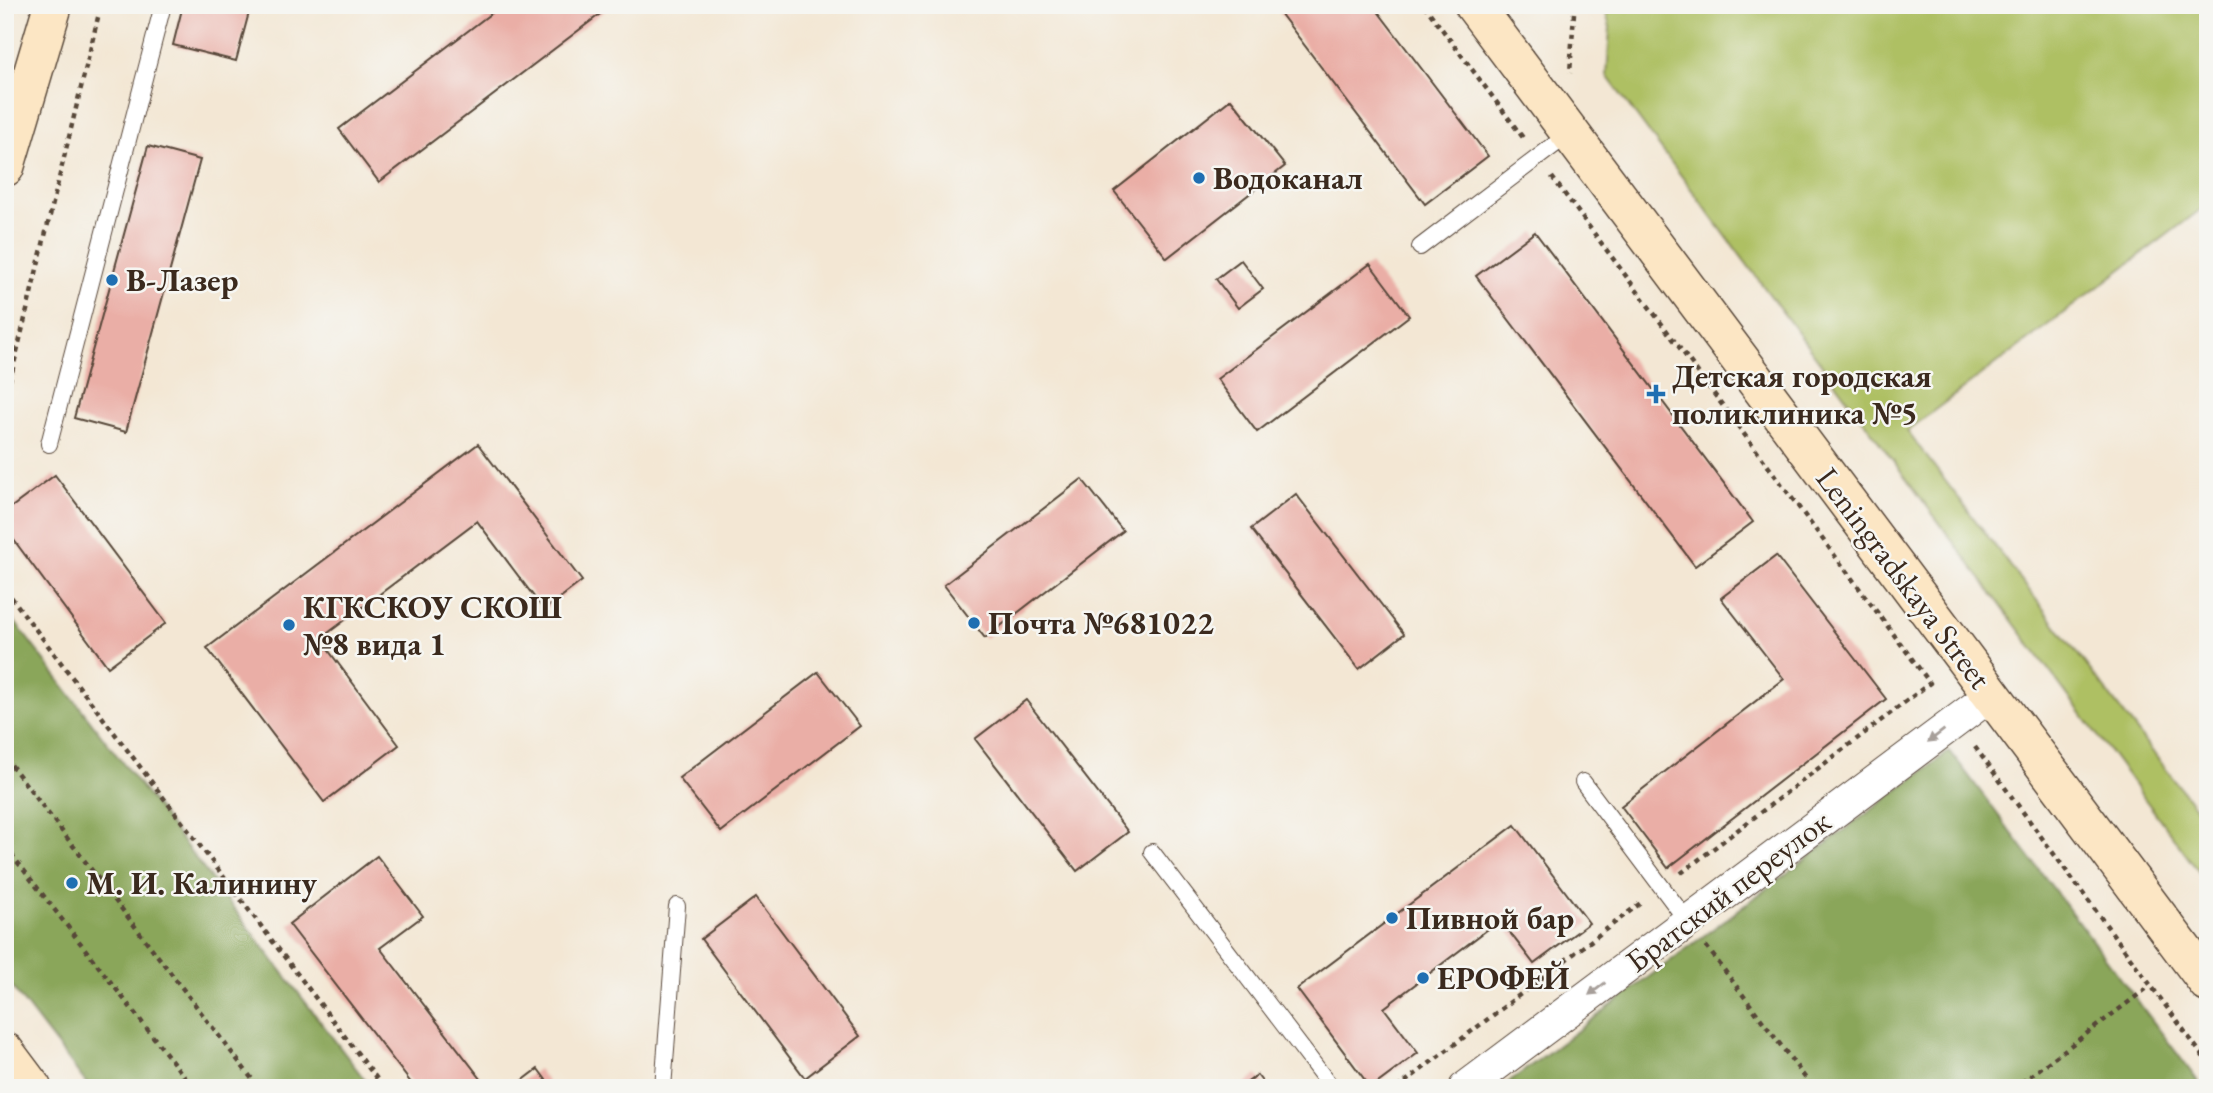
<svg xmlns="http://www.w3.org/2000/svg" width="2213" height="1093" font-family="'EB Garamond',serif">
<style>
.green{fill:#aec064;stroke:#747541;stroke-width:2}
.forest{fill:#8aa65a;stroke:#62683c;stroke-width:2}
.building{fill:#eaaea6}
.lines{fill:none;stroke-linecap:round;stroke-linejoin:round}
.lane-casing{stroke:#574639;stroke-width:18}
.street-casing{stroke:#574639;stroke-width:34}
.secondary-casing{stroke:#574639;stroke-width:41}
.path{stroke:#574639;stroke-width:4.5;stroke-dasharray:5 5;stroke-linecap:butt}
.lane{stroke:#fff;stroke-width:16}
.street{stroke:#fff;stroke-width:32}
.secondary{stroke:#fce6c4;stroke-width:38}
.oneway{fill:#a79f9a}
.poi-dot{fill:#1f6fb2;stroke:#f6f6f2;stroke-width:2.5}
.labels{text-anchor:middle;stroke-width:5;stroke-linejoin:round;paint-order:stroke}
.poi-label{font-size:32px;font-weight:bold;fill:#3b2a1e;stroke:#f6f6f2;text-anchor:start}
.street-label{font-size:32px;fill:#3b2a1e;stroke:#f6f6f2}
</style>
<rect width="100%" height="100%" fill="#f6f6f2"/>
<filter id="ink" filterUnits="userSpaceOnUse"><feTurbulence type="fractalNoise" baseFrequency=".0143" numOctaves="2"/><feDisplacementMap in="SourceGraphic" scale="14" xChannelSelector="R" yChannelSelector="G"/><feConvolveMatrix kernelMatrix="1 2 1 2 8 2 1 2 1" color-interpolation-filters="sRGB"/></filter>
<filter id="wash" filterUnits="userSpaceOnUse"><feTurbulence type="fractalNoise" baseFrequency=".00686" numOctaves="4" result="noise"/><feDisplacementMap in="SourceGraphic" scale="28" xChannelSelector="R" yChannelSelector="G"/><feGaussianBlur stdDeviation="1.57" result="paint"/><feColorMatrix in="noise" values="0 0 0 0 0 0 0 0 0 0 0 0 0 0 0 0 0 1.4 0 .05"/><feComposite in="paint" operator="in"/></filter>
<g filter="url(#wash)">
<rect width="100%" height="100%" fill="#f3e7d4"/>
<path class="green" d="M1604,5H2208V204L1907,431L2208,824V884L1607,76L1610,27Z"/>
<g class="forest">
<path d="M5,609L371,1088H90L5,978Z"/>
<path d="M1950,751L2203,1088H1501Z"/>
</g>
<g id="blocks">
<g class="building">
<path d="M183,5H251L236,61L173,45Z"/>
<path d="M502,5H612L379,182L339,129Z"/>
<path d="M1274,5H1373L1488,156L1425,204Z"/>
<path d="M1231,99L1285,166L1167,258L1114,191Z"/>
<path d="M148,146L200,160L126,432L74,418Z"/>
<path d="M1535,232L1753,522L1695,566L1476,276Z"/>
<path d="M1241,260L1263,289L1238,308L1216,279Z"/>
<path d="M1370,264L1409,316L1257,432L1217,379Z"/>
<path d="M478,444L582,581L544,610L477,521L320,639L399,745L324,802L207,648Z"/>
<path d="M55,475L166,623L108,667L5,528V512Z"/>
<path d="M1082,479L1123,531L985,638L944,585Z"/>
<path d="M1296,494L1404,634L1359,669L1251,529Z"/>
<path d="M1776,556L1886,699L1668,868L1621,806L1784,679L1721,598Z"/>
<path d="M818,672L860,726L721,832L679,778Z"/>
<path d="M1026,700L1128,832L1077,871L975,739Z"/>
<path d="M1515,825L1589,923L1534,964L1500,920L1384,1008L1418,1053L1371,1088L1297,989Z"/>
<path d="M377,856L423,916L380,948L488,1088H415L289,924Z"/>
<path d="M756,897L860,1036L805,1078L701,939Z"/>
<path d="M538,1069L552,1088H513Z"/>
<path d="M1257,1075L1267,1088H1240Z"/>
</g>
</g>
</g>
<g filter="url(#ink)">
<use href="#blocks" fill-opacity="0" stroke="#574639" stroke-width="2"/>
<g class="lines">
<defs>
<g id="lane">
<path d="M1420,247L1570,133"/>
<path d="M49,444L163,5"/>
<path d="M1583,782L1688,922"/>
<path d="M1152,852L1332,1088"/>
<path d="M663,1088L677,906"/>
</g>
<path id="street" d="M1465,1088L1991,695"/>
<g id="secondary">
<path d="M1474,5L2208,983"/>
<path d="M5,167L53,5"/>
<path d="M5,1052L32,1088"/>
</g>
</defs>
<use href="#lane" class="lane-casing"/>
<use href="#street" class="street-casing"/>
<use href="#secondary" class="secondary-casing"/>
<g class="path">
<path d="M1424,5L1524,139"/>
<path d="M1568,5L1574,13L1570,73"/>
<path d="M1552,177L1930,683L1680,874"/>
<path d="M5,401L101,5"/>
<path d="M5,589L384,1088"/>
<path d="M1975,747L2208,1063"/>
<path d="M5,757L259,1088"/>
<path d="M5,846L193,1088"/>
<path d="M1706,946L1813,1088"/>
<path d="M1397,1088L1642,902"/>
<path d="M2014,1088L2150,986"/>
</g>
<use href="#lane" class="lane"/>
<use href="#street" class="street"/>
<use href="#secondary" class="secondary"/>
</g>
<defs><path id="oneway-solid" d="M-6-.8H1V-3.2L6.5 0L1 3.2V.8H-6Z" transform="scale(1.75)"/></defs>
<g class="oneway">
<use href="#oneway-solid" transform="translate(1936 736) rotate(143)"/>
<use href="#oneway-solid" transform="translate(1597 989) rotate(143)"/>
</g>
</g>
<g class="poi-dot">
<circle cx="1199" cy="178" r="7"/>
<circle cx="112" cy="280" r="7"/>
<path d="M1652.5 383.5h7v7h7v7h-7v7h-7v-7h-7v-7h7z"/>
<circle cx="974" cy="623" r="7"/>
<circle cx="289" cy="625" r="7"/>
<circle cx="72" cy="883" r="7"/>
<circle cx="1392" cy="918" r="7"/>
<circle cx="1423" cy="978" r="7"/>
</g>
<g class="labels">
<g class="poi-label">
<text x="1213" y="189">Водоканал</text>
<text x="126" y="291">В-Лазер</text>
<text x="1672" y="387">Детская городская<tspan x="1672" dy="37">поликлиника №5</tspan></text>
<text x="303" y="618">КГКСКОУ СКОШ<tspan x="303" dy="37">№8 вида 1</tspan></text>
<text x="988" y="634">Почта №681022</text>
<text x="86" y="894">М. И. Калинину</text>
<text x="1406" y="929">Пивной бар</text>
<text x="1437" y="989">ЕРОФЕЙ</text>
</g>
<g class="street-label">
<text transform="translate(1904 578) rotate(53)" y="11">Leningradskaya Street</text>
<text transform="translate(1728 891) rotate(-37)" y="11">Братский переулок</text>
</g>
</g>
<rect width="2213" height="1093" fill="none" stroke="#f6f6f2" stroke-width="28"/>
</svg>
